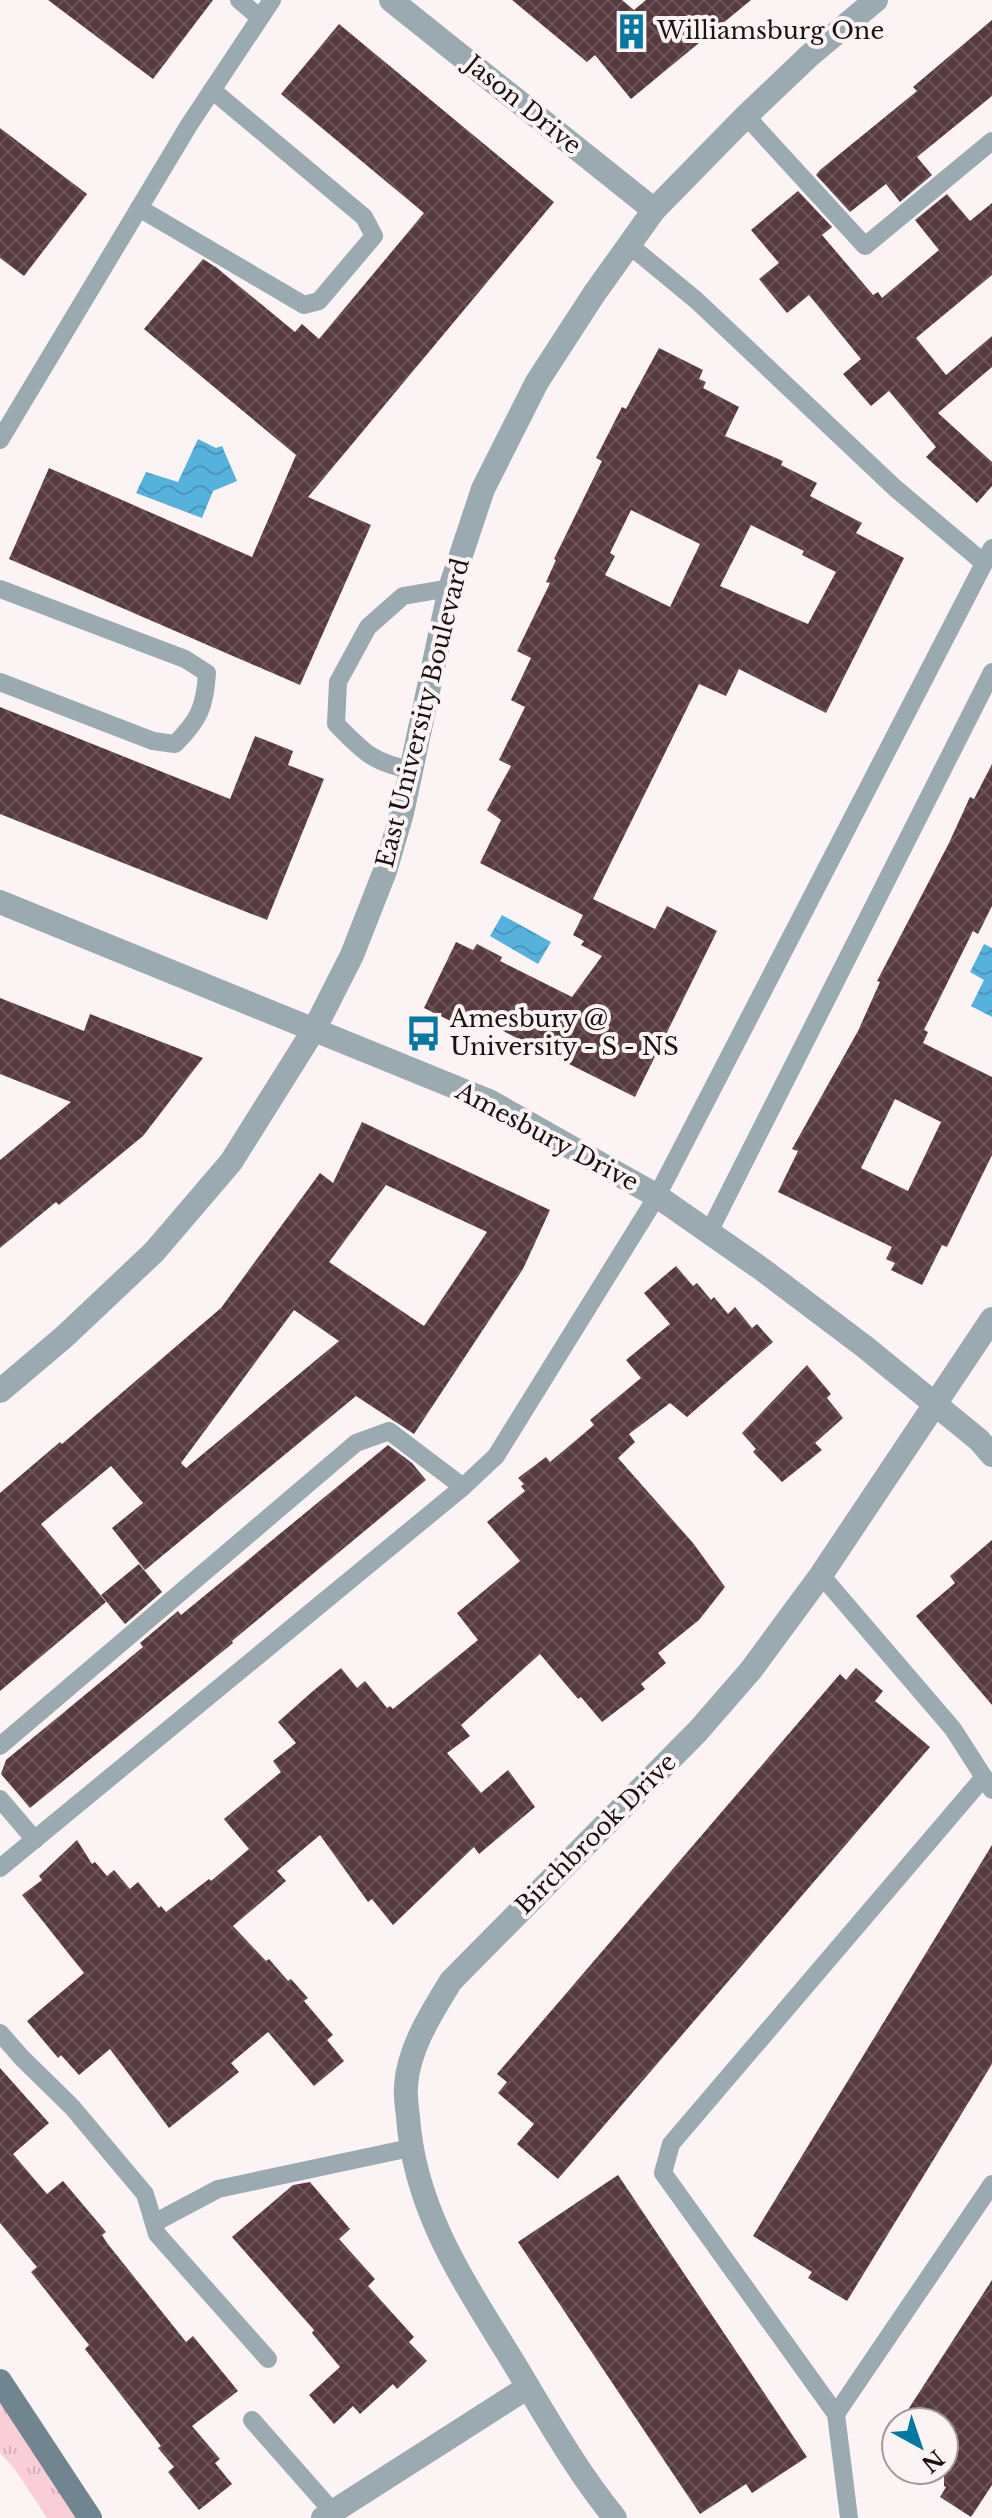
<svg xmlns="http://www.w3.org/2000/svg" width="992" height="2518" font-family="'Libre Baskerville',serif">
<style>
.grass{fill:url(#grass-tufts)}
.water{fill:url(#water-waves)}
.building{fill:url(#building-cross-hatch);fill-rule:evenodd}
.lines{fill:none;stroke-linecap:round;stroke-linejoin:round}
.service{stroke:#9ba9b1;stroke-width:18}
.minor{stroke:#9ba9b1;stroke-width:24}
.tertiary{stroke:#9ba9b1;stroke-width:24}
.secondary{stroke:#708590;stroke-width:24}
.labels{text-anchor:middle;stroke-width:8;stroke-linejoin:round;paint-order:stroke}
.poi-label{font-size:24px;fill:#1e1114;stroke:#fbf3f4;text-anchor:start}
.street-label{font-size:24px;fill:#1e1114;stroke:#fbf3f4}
</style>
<defs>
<pattern id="grass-tufts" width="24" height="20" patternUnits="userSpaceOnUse" patternTransform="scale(2)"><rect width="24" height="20" fill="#faced7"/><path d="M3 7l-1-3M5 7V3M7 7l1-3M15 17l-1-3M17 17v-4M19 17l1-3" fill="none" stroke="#d6b0b8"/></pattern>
<pattern id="water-waves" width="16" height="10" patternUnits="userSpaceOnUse" patternTransform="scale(2)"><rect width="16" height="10" fill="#56b1dc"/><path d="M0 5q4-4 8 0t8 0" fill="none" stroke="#4a97bc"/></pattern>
<pattern id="building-cross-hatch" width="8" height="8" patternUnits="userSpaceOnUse" patternTransform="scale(2)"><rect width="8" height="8" fill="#573a40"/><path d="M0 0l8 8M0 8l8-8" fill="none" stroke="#6b5358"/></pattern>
</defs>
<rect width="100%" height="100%" fill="#fbf3f4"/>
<path class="grass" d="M0,2396L81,2518H47L14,2468L0,2453Z"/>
<g class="water">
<path d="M198,439L216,448L222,446L237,481L213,491L202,518L136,493L146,472L178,482Z"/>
<path d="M502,915L551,942L538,964L490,936Z"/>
<path d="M984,944L992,948V1017L971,1006L984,980L970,972Z"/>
</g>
<g class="building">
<path d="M48,0H213L153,79Z"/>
<path d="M512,0H622L634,10L646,0H751L631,99L595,55L587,62Z"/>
<path d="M992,20V96L917,157L932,175L900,202L886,184L850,212L816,175L820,170L917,91L913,87Z"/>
<path d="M339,24L554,202L308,497L371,525L300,685L9,559L49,468L252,557L296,455L144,329L203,259L217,268L295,332L302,324L319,339L424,213L281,94Z"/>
<path d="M0,128L87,194L24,276L0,258Z"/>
<path d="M798,191L832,227L822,235L873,295L878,292L882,298L939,250L915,220L947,194L970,221L992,203V275L916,338L946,375L992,336V367L938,413L992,462V486L977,503L926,457L936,447L889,391L871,406L843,374L861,359L809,295L787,313L759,279L779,263L751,230Z"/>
<path d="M659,348L703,370L699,379L706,382L703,388L739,407L725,436L783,461L781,465L817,483L810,496L862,523L856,533L904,558L826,713L739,669L726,696L699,684L593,899L655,929L667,906L717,931L635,1097L467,1013L459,1025L424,1008L456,942L473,950L477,944L502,957L500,961L572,997L602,956L581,945L584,941L573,935L583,915L480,863L501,820L487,810L511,766L499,760L525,707L511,700L531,658L517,651L550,583L546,582L556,560L554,559L602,461L596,458L622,407L626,409ZM631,510L700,544L670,607L605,575L615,556L610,553ZM751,525L804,551L802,555L836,572L808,624L720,586Z"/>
<path d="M0,707L230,799L255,736L293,751L288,765L324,779L267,920L0,814Z"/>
<path d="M992,764V906L978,934L973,931L924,1030L928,1032L923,1043L992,1077V1155L947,1247L942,1245L922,1285L891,1270L895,1263L886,1259L892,1247L778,1192L798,1151L792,1149L858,1031L880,982L877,981L949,843L970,797L974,799ZM895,1099L941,1122L908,1191L861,1168Z"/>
<path d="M0,998L84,1031L90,1014L203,1058L143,1136L59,1205L56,1202L0,1248V1160L71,1102L0,1074Z"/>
<path d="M362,1122L550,1210L523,1269L414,1434L356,1396L145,1570L112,1528L143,1503L111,1466L41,1524L106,1602L0,1691V1493L60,1442L62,1444L221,1308L320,1173L333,1183ZM386,1185L487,1232L424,1326L329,1262ZM294,1310L339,1341L186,1468L181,1463Z"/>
<path d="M676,1266L693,1286L697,1283L711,1300L714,1297L728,1314L735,1307L752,1328L757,1324L773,1342L687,1417L670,1403L629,1434L635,1442L618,1458L693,1543L725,1587L699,1620L658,1653L666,1663L641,1684L645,1689L602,1722L581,1697L578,1699L540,1654L461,1725L470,1736L447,1753L481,1793L508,1770L535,1807L479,1854L474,1847L393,1925L372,1899L368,1902L320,1835L277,1871L286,1881L233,1926L266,1961L269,1959L288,1981L291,1979L308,1998L304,2001L333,2035L327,2040L344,2061L314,2086L268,2032L231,2063L239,2072L169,2128L110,2049L79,2075L61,2055L58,2058L27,2021L84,1973L22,1895L42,1880L39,1876L77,1840L92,1864L95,1862L107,1876L114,1870L130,1889L138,1882L159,1908L161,1906L166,1912L209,1879L211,1881L249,1849L224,1819L281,1772L273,1761L296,1743L278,1722L313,1691L341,1668L357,1688L365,1681L387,1708L390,1706L393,1709L478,1640L457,1613L520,1561L487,1522L525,1491L521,1486L524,1484L518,1478L546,1457L550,1462L594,1425L590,1420L641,1378L626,1360L670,1324L644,1293Z"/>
<path d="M807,1365L831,1394L827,1398L843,1418L815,1443L822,1450L782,1482L753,1452L756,1449L742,1433Z"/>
<path d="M388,1445L412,1463L426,1480L232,1641L233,1643L30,1808L1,1774L6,1760L143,1647L140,1643L178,1611L181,1615Z"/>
<path d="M992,1540V1705L916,1616L955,1583L950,1576Z"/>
<path d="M139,1564L162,1592L125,1624L101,1595Z"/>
<path d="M856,1668L883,1691L875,1701L930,1747L558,2179L517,2144L534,2124L498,2093L507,2082L497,2074L840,1674L846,1680Z"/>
<path d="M992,1845V2064L847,2301L808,2278L812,2272L753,2236Z"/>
<path d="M0,2068L49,2123L13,2154L47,2194L63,2181L106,2232L102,2235L107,2243L186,2342L193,2336L238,2391L192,2426L220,2459L215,2463L232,2484L199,2510L168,2472L174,2467L158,2448L161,2446L85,2349L89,2345L31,2272L37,2267L0,2223Z"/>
<path d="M618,2175L807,2457L752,2493L746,2484L700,2514L518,2242Z"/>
<path d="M310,2182L350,2229L339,2239L375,2279L368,2286L414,2337L409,2342L427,2361L397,2389L393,2384L360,2414L353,2406L334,2424L309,2395L340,2367L312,2333L314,2330L232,2237L293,2185Z"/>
<path d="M992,2280V2485L971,2517L940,2497L946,2487L944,2486V2422H900Z"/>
</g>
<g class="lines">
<g class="service">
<path d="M239,0L260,18"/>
<path d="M746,116L865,246L992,141"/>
<path d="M139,208L304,305L319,301L374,236L364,217L212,90"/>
<path d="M628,244L696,300L895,488L984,563"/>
<path d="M0,440L189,125L272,0"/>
<path d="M0,589L185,659L207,673C205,707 199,720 175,744L153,741L0,682"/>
<path d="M412,770C372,763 363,751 336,724L338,682L368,627L403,596L450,588"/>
<path d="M709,1232L992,672"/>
<path d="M821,1575L953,1729L992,1790"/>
<path d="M0,1746L356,1443L389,1431L463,1487"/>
<path d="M0,1799L35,1840"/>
<path d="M0,1868L463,1487L496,1456L657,1196L992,548"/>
<path d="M0,2033L22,2058L72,2107L145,2194L157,2234L268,2359"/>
<path d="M154,2223L218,2189L410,2148"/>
<path d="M836,2414L663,2173L671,2144L984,1777"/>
<path d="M252,2420L333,2512"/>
<path d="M849,2518L836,2414L992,2184"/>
</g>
<g class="minor">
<path d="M391,0L654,210"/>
<path d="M0,902L489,1101L657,1196L763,1270L865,1347L979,1440L992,1455"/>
<path d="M323,2518L528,2387"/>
<path d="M615,2518C578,2473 548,2420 518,2370C469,2289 415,2215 408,2117C407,2107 405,2096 406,2086C408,2049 432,2012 451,1981L698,1731L751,1670L821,1575L992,1319"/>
</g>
<path class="tertiary" d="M0,1391L64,1337L154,1252L231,1162L315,1028L352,955L385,871L402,813L450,588L483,489L537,382L594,294L654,210L746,116L810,55L876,0"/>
<path class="secondary" d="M0,2381L90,2518"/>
</g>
<defs>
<symbol id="building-bare" viewBox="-9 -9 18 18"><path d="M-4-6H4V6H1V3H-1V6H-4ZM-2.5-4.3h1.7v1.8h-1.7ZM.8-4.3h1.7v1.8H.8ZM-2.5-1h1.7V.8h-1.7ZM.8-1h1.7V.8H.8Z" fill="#0578a2" stroke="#fbf3f4" stroke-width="2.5" paint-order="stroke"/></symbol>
<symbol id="bus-bare" viewBox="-9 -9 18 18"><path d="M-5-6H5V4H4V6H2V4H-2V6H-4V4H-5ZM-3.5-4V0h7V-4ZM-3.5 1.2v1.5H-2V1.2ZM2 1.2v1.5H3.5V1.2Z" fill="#0578a2" stroke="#fbf3f4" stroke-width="2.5" paint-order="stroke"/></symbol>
</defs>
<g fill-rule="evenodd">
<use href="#building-bare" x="606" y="6" width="51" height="51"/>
<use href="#bus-bare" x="398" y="1008" width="51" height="51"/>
</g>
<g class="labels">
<g class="poi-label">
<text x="657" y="39">Williamsburg One</text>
<text x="450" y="1027">Amesbury @<tspan x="450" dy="28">University - S - NS</tspan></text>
</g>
<g class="street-label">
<text transform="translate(523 105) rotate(39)" y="8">Jason Drive</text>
<text transform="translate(423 713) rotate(-76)" y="8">East University Boulevard</text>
<text transform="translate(547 1137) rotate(28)" y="8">Amesbury Drive</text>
<text transform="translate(596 1834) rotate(-45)" y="8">Birchbrook Drive</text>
</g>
</g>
<g transform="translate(920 2446) rotate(140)"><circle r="38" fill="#fbf3f4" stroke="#a3999a" stroke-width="2"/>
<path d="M0-6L14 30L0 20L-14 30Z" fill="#0578a2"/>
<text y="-12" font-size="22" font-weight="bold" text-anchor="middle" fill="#1e1114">N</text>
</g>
</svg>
